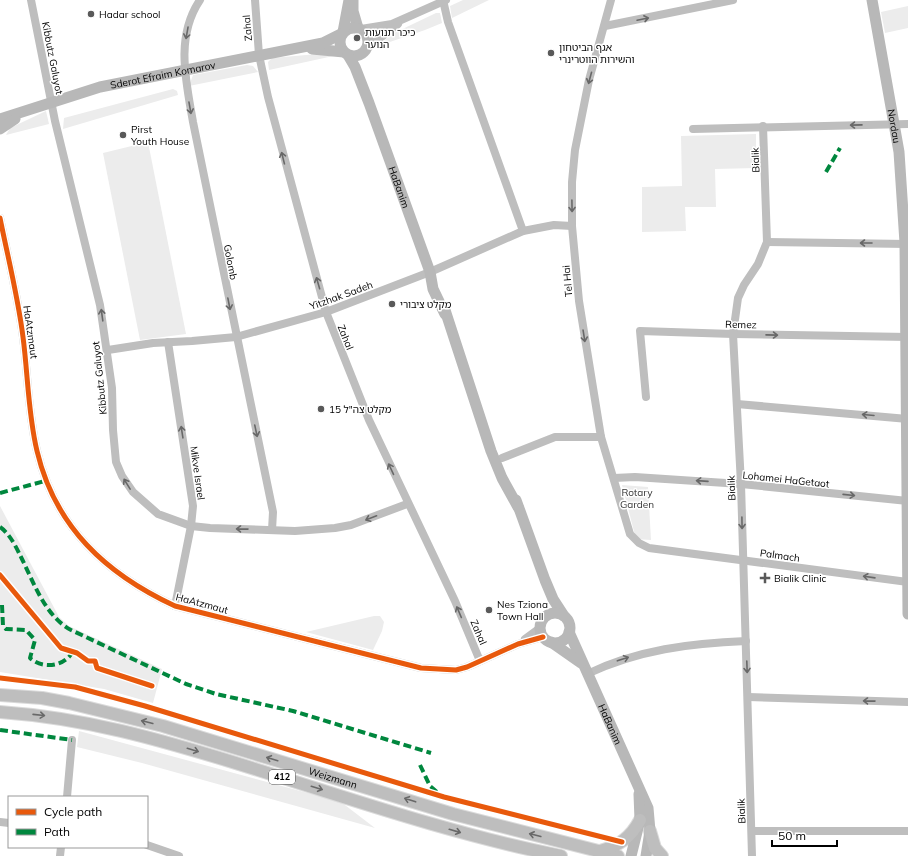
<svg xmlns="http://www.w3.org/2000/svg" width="908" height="856" font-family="Mulish,'Noto Sans Hebrew',sans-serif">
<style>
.green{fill:#ececec}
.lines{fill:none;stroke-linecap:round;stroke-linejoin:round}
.primary-casing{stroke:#dbdbdb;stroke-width:14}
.street{stroke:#bebebe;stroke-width:8}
.secondary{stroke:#b8b8b8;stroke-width:11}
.primary{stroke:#bebebe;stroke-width:12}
.quiet{stroke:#00873e;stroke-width:4;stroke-dasharray:8 4;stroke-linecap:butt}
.cycleway-casing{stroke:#fff;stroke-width:8}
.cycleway{stroke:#e8590c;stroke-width:5}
.oneway{stroke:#686868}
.poi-dot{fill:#595959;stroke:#fff;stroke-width:1.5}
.labels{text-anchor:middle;stroke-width:3;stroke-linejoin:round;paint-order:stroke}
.shield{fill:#fff;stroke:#4c4c4c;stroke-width:1}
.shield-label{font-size:9px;font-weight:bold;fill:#000}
.poi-label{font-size:10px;fill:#000;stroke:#fff;text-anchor:start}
.street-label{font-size:10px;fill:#000;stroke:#fff}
.park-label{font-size:10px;fill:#333;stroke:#fff}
</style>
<rect width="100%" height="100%" fill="#fff"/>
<g class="green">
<path d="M463,0H489L452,18L450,6Z"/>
<path d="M908,6V28L885,33L881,12Z"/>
<path d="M436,13H440L442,23L425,30L378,46L392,34Z"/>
<path d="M329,53L338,55L269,70L268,62L272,58Z"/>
<path d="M247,65L253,66L258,72L189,86L193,75Z"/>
<path d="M173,89L177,91L178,95L63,129L64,118Z"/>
<path d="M46,111L49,124L6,135L10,128Z"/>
<path d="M756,134V168L715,169L716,207H685L686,231L642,232V187L682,186L681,136Z"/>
<path d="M148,142L186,334L140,340L103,153Z"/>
<path d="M622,485L648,487L651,540L636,539Z"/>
<path d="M0,506L59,617L69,626L162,669L153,703L104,689L0,672Z"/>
<path d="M374,616H380L384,622L382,631L373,650L306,632Z"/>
<path d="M79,731L341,802L375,828L142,763L77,747Z"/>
</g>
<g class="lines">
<defs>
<g id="primary">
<path id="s5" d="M0,695L42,698L69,703L163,726L453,814L618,856"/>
<path d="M0,712C85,718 158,739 239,764C345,797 451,834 561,856"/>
<path d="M650,831L655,848L662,856"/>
<path d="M600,851C619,846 631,837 640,820"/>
</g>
</defs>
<use href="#primary" class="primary-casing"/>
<g class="street">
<path d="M31,0L55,121L100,305L112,388L113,430L116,462L122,476L133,492L158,514L191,526L210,528L295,531L335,528L351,525L407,504"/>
<path d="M200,0C175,37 186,81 193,122L273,512L272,530"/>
<path d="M255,0L259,55L268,97L326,312L369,420L455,601L480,661"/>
<path d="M443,0L448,22L523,231"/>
<path d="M611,0L589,80L575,150L572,182V226L579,301L601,437L630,534L639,543L649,548L908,582"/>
<path d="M605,26L733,0"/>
<path d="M361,29L392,24L446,0"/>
<path d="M366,49L398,24"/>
<path d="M693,129L908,124"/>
<path d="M0,218C8,258 18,297 23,337C28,375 28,414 37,451C55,527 106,574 175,606L421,668L456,670L467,667L518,644L543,637"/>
<path d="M767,242L908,244"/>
<path d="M168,342L193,506L191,526L175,606"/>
<path d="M108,350L153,343L192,341L236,337L326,312L430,272L523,231L554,225L572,226"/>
<path d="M646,397L640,331L733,334L908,337"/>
<path d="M737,404L908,419"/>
<path d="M502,458L555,437H601"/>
<path d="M614,478L635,477L741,484L908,501"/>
<path d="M525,639L540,628"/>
<path d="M587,674C637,650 691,643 746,641"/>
<path d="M748,697L908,702"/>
<path d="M67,797L72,740"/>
<path d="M0,822L9,823"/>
<path d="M752,831H908"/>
<path d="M147,845L179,856"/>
<path d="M60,856L61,847"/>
<path d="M752,856L741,484L733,334L738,298L744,285L758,264L767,242L763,126"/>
</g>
<g class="secondary">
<path d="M353,0V11L358,28"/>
<path id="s1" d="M872,0L899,152L905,243L908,614"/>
<circle cx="354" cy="42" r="14"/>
<path d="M343,32L349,0"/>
<path d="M312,49L344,52"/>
<path id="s2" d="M348,55L355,67L369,103L430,272L433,289L445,314"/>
<path id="s3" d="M0,119L100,87L323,43L341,34"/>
<path d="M0,129L15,119"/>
<path d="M444,307L491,451L502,478L518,507"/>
<path d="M516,500L545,580L553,599L564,616"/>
<circle cx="555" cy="628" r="15"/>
<path id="s4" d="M569,632L648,808L650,831L646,856"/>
<path d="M551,642L581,663"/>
<path d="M631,856L640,820L639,794"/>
</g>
<use href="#primary" class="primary"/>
<g class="quiet">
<path d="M826,172L840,148"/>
<path d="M0,493L45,481"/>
<path d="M0,527C10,534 16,547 21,557C34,583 45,616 71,630L186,684L216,694L293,711L431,753"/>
<path d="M2,605L3,626L6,629L26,630L35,640L30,658C42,669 63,667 72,653"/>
<path d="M0,730L72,740"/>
<path d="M420,765L430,786L437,792"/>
</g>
<defs>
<g id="cycleway">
<path d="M0,218C8,258 18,297 23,337C28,375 28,414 37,451C55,527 106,574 175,606L421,668L456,670L467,667L518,644L543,637"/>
<path d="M0,575L61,648L77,653L88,661H95L97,668L152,686"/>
<path d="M0,678L75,687L145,706L444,797L622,842"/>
</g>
</defs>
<use href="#cycleway" class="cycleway-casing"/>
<use href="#cycleway" class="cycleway"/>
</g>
<defs><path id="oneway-shaft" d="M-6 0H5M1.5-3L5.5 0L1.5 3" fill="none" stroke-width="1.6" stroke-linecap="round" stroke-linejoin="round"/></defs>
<g class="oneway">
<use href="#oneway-shaft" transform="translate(643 19) rotate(-12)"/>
<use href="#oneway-shaft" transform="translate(187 33) rotate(100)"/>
<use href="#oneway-shaft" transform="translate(590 78) rotate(105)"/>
<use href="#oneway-shaft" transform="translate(190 108) rotate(80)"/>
<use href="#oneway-shaft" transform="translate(856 125) rotate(179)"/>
<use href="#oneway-shaft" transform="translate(283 158) rotate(-104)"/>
<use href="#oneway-shaft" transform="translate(572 206) rotate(89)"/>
<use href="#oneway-shaft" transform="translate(866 243) rotate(-180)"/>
<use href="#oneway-shaft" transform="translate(318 283) rotate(-106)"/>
<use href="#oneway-shaft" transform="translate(229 304) rotate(79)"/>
<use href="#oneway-shaft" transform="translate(102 315) rotate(-98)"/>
<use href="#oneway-shaft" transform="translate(772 335) rotate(1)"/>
<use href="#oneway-shaft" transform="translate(584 336) rotate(81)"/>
<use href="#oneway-shaft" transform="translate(868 415) rotate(-175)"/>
<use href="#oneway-shaft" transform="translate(256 431) rotate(78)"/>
<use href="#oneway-shaft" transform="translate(182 432) rotate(-99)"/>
<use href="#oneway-shaft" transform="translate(391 469) rotate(-115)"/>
<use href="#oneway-shaft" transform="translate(702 481) rotate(-176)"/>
<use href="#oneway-shaft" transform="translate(127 484) rotate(-122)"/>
<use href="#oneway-shaft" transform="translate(849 495) rotate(6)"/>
<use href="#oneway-shaft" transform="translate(371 518) rotate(159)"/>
<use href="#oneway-shaft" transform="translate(742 523) rotate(89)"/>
<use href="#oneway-shaft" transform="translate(242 529) rotate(-179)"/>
<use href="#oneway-shaft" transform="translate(869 577) rotate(-172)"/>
<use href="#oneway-shaft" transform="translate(459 612) rotate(-113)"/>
<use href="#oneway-shaft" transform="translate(623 659) rotate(-18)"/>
<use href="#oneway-shaft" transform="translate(747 667) rotate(88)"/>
<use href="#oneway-shaft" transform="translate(869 701) rotate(-179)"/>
<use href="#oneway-shaft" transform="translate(39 715) rotate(6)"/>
<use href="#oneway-shaft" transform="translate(147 722) rotate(-166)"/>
<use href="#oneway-shaft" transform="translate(193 750) rotate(17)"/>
<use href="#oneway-shaft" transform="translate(272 759) rotate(-163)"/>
<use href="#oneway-shaft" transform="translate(317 788) rotate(17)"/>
<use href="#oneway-shaft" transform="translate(410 800) rotate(-162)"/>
<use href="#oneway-shaft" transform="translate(455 831) rotate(16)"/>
<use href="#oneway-shaft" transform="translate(535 835) rotate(-166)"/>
</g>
<g class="poi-dot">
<circle cx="91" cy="14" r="4"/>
<circle cx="357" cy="38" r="4"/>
<circle cx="551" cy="53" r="4"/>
<circle cx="123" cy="135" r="4"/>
<circle cx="392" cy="304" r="4"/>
<circle cx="321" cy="409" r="4"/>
<path d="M763 572h4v4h4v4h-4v4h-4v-4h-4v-4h4z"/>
<circle cx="489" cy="610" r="4"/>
</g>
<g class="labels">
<rect class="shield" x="269" y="770" width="26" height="14" rx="3"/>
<g class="shield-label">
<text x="282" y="780">412</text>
</g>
<g class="poi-label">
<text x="99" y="18">Hadar school</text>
<text x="365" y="36">כיכר תנועות<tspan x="365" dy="12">הנוער</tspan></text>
<text x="559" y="51">אגף הביטחון<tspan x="559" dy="12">והשירות הווטרינרי</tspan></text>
<text x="131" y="133">Pirst<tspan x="131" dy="12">Youth House</tspan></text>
<text x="400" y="308">מקלט ציבורי</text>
<text x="329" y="413">מקלט צה"ל 15</text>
<text x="774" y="582">Bialik Clinic</text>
<text x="497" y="608">Nes Tziona<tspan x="497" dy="12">Town Hall</tspan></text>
</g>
<g class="street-label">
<text transform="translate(247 28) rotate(-95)" y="4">Zahal</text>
<text transform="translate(53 58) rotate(79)" y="4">Kibbutz Galuyot</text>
<text dy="4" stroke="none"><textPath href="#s3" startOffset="169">Sderot Efraim Komarov</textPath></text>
<text dy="4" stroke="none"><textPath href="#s1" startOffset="128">Nordau</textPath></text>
<text transform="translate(755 160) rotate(-92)" y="4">Bialik</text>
<text dy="4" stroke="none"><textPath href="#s2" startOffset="142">HaBanim</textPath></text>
<text transform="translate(231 262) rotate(79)" y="4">Golomb</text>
<text transform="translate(567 281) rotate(-95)" y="4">Tel Hai</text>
<text transform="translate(341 295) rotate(-20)" y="4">Yitzhak Sadeh</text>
<text transform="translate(741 324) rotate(1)" y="4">Remez</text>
<text transform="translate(31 332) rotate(82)" y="4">HaAtzmaut</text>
<text transform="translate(346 337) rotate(68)" y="4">Zahal</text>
<text transform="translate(99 378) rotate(-96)" y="4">Kibbutz Galuyot</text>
<text transform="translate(198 473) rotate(82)" y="4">Mikve Israel</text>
<text transform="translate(786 479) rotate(6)" y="4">Lohamei HaGetaot</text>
<text transform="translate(731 488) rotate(-92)" y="4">Bialik</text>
<text transform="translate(780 555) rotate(8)" y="4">Palmach</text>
<text transform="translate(202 603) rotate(15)" y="4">HaAtzmaut</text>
<text transform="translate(479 632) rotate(67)" y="4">Zahal</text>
<text dy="4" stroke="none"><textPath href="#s4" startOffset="101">HaBanim</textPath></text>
<text dy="4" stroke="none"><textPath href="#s5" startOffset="344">Weizmann</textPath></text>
<text transform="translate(741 811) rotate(-92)" y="4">Bialik</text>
</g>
<g class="park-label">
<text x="637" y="496">Rotary<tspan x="637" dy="12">Garden</tspan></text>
</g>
</g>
<rect x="8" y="796" width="140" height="52" fill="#ffffff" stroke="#999999"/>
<rect x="16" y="809" width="20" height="6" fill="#e8590c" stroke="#999999"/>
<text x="44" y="816" font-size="12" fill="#000000">Cycle path</text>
<rect x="16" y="829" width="20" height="6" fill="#00873e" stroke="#999999"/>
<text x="44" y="836" font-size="12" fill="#000000">Path</text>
<path d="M772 840v6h65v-6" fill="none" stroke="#000000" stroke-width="2"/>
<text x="778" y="840" font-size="12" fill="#000000" stroke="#ffffff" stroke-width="3" paint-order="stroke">50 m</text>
</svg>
